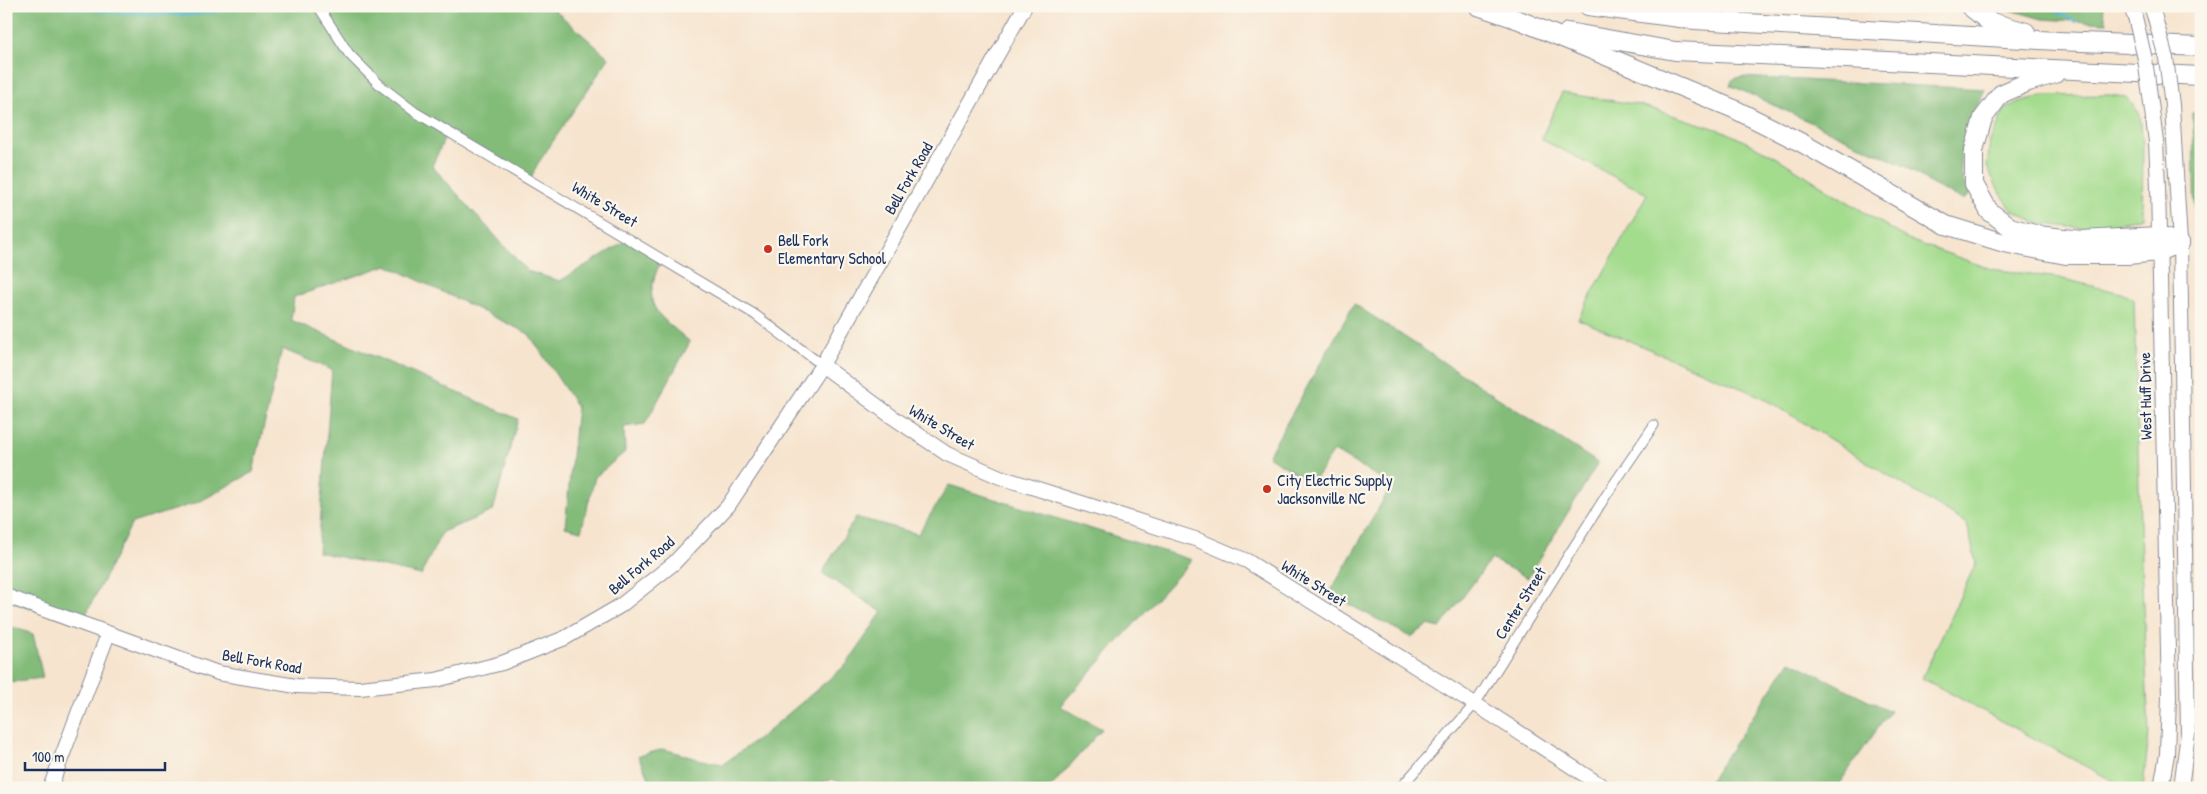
<svg xmlns="http://www.w3.org/2000/svg" width="2207" height="794" font-family="'Patrick Hand',sans-serif">
<style>
.green{fill:#a4dc8e;stroke:#608676}
.forest{fill:#83bc79;stroke:#4f766c}
.lines{fill:none;stroke-linecap:round;stroke-linejoin:round}
.stream{stroke:#57b7d6;stroke-width:2.5}
.street-casing{stroke:#888a96;stroke-width:11}
.secondary-casing{stroke:#888a96;stroke-width:16}
.highway-casing{stroke:#888a96;stroke-width:20}
.street{stroke:#fff;stroke-width:9}
.secondary{stroke:#fff;stroke-width:14}
.highway{stroke:#fff;stroke-width:18}
.secondary-bridge-casing{stroke:#888a96;stroke-width:16;stroke-linecap:butt}
.secondary-bridge{stroke:#fff;stroke-width:14}
.poi-dot{fill:#c8321e;stroke:#fbf7ec;stroke-width:2}
.labels{text-anchor:middle;stroke-width:4.5;stroke-linejoin:round;paint-order:stroke}
.street-label{font-size:16px;fill:#1b2f5e;stroke:#fbf7ec}
.poi-label{font-size:16px;fill:#1b2f5e;stroke:#fbf7ec;text-anchor:start}
</style>
<rect width="100%" height="100%" fill="#fbf7ec"/>
<filter id="ink" filterUnits="userSpaceOnUse"><feTurbulence type="fractalNoise" baseFrequency=".02" numOctaves="2"/><feDisplacementMap in="SourceGraphic" scale="10" xChannelSelector="R" yChannelSelector="G"/><feConvolveMatrix kernelMatrix="1 2 1 2 8 2 1 2 1" color-interpolation-filters="sRGB"/></filter>
<filter id="wash" filterUnits="userSpaceOnUse"><feTurbulence type="fractalNoise" baseFrequency=".0096" numOctaves="4" result="noise"/><feDisplacementMap in="SourceGraphic" scale="20" xChannelSelector="R" yChannelSelector="G"/><feGaussianBlur stdDeviation="1.12" result="paint"/><feColorMatrix in="noise" values="0 0 0 0 0 0 0 0 0 0 0 0 0 0 0 0 0 1.4 0 .05"/><feComposite in="paint" operator="in"/></filter>
<g filter="url(#wash)">
<rect width="100%" height="100%" fill="#f6e4ce"/>
<g class="green">
<path d="M1562,93L1640,105L1726,132L1774,156L1909,240L1991,269L2059,278L2121,293L2134,299L2141,562L2149,733L2143,788H2126L1922,678L1976,563L1967,524L1762,397L1578,319L1647,194L1541,139Z"/>
<path d="M2109,95L2126,97L2140,114L2143,145L2142,217L2102,228L2069,227L2036,223L2012,210L1999,191L1987,167L1990,141L2005,109L2018,102L2042,96Z"/>
</g>
<g class="forest">
<path d="M6,6H550L609,58L537,165L530,180L447,133L432,166L527,271L560,281L629,239L662,258C640,307 654,311 690,342L645,424L624,427L625,452L595,477L581,531L565,527L577,407L529,334L387,265L294,297L291,320L518,419L493,511L442,532L421,575L318,552L332,370L282,349L253,472L199,502L132,523L81,624L6,600V95L14,91L10,75L6,74Z"/>
<path d="M1997,6H2102L2107,23L2042,19Z"/>
<path d="M1740,77L1985,89C1970,123 1947,159 1970,195L1963,200L1931,184L1907,167L1730,85L1733,79Z"/>
<path d="M2201,111V300H2196L2193,113Z"/>
<path d="M1354,304L1598,463L1528,578L1491,559L1440,628L1428,625L1411,637L1329,594L1392,485L1334,451L1312,483L1268,456Z"/>
<path d="M949,485L1192,560L1060,706L1102,729L1050,788H853L832,779L808,788H654L638,756L664,749L697,759L723,764L761,737L847,664L882,612L822,573L856,517L918,534Z"/>
<path d="M6,625L33,634L43,678L6,682Z"/>
<path d="M1790,661L1890,711L1836,788H1705Z"/>
</g>
<g class="lines">
<g class="stream">
<path d="M59,6L118,13L191,15L254,6"/>
<path d="M2047,6L2076,22"/>
</g>
</g>
</g>
<g filter="url(#ink)">
<g class="lines">
<defs>
<g id="street">
<path d="M318,6L349,54L381,86L415,112L754,314L822,365"/>
<path d="M1400,788L1475,704L1607,494L1654,425"/>
</g>
<g id="secondary">
<path d="M2130,6L2135,17"/>
<path d="M2151,6L2155,18"/>
<path d="M2151,103L2156,142L2158,186L2169,697L2167,754L2161,788"/>
<path d="M2172,105L2180,243L2188,733L2181,788"/>
<path d="M822,365L891,416L947,454L1000,477L1198,540L1247,561L1475,704L1605,788"/>
<path d="M6,596L218,673L296,686L360,688L436,680L502,663L565,638L620,606L674,563L728,506L822,365L1025,6"/>
<path d="M50,788L108,634"/>
</g>
<g id="highway">
<path d="M1478,6L1519,20L1734,109L1802,143L1946,225L2004,243L2066,255H2128L2158,252L2180,243"/>
<path d="M1588,6L1695,20L2058,41L2201,47"/>
<path d="M1969,6L1988,21L2026,32"/>
<path d="M1568,32L1675,51L2201,76"/>
<path d="M2055,74L2028,82L2001,94L1983,118L1974,150V184L1989,211L2010,227L2038,235L2081,240L2159,236L2180,243"/>
</g>
</defs>
<use href="#street" class="street-casing"/>
<use href="#secondary" class="secondary-casing"/>
<use href="#highway" class="highway-casing"/>
<use href="#street" class="street"/>
<use href="#secondary" class="secondary"/>
<use href="#highway" class="highway"/>
<defs>
<g id="secondary-bridge">
<path d="M2135,17L2145,59L2151,103"/>
<path d="M2155,18L2166,58L2172,105"/>
</g>
</defs>
<use href="#secondary-bridge" class="secondary-bridge-casing"/>
<use href="#secondary-bridge" class="secondary-bridge"/>
</g>
</g>
<g class="poi-dot">
<circle cx="768" cy="249" r="5"/>
<circle cx="1267" cy="489" r="5"/>
</g>
<g class="labels">
<g class="street-label">
<text transform="translate(908 178) rotate(-60)" y="6">Bell Fork Road</text>
<text transform="translate(605 204) rotate(31)" y="6">White Street</text>
<text transform="translate(2145 396) rotate(-91)" y="6">West Huff Drive</text>
<text transform="translate(942 427) rotate(31)" y="6">White Street</text>
<text transform="translate(641 565) rotate(-40)" y="6">Bell Fork Road</text>
<text transform="translate(1314 583) rotate(32)" y="6">White Street</text>
<text transform="translate(1520 603) rotate(-58)" y="6">Center Street</text>
<text transform="translate(262 661) rotate(10)" y="6">Bell Fork Road</text>
</g>
<g class="poi-label">
<text x="778" y="246">Bell Fork<tspan x="778" dy="18">Elementary School</tspan></text>
<text x="1277" y="486">City Electric Supply<tspan x="1277" dy="18">Jacksonville NC</tspan></text>
</g>
</g>
<rect width="2207" height="794" fill="none" stroke="#fbf7ec" stroke-width="25"/>
<path d="M25 762v8h140v-8" fill="none" stroke="#1b2f5e" stroke-width="2.5"/>
<text x="32" y="762" font-size="15" fill="#1b2f5e" stroke="#fbf7ec" stroke-width="4" paint-order="stroke">100 m</text>
</svg>
